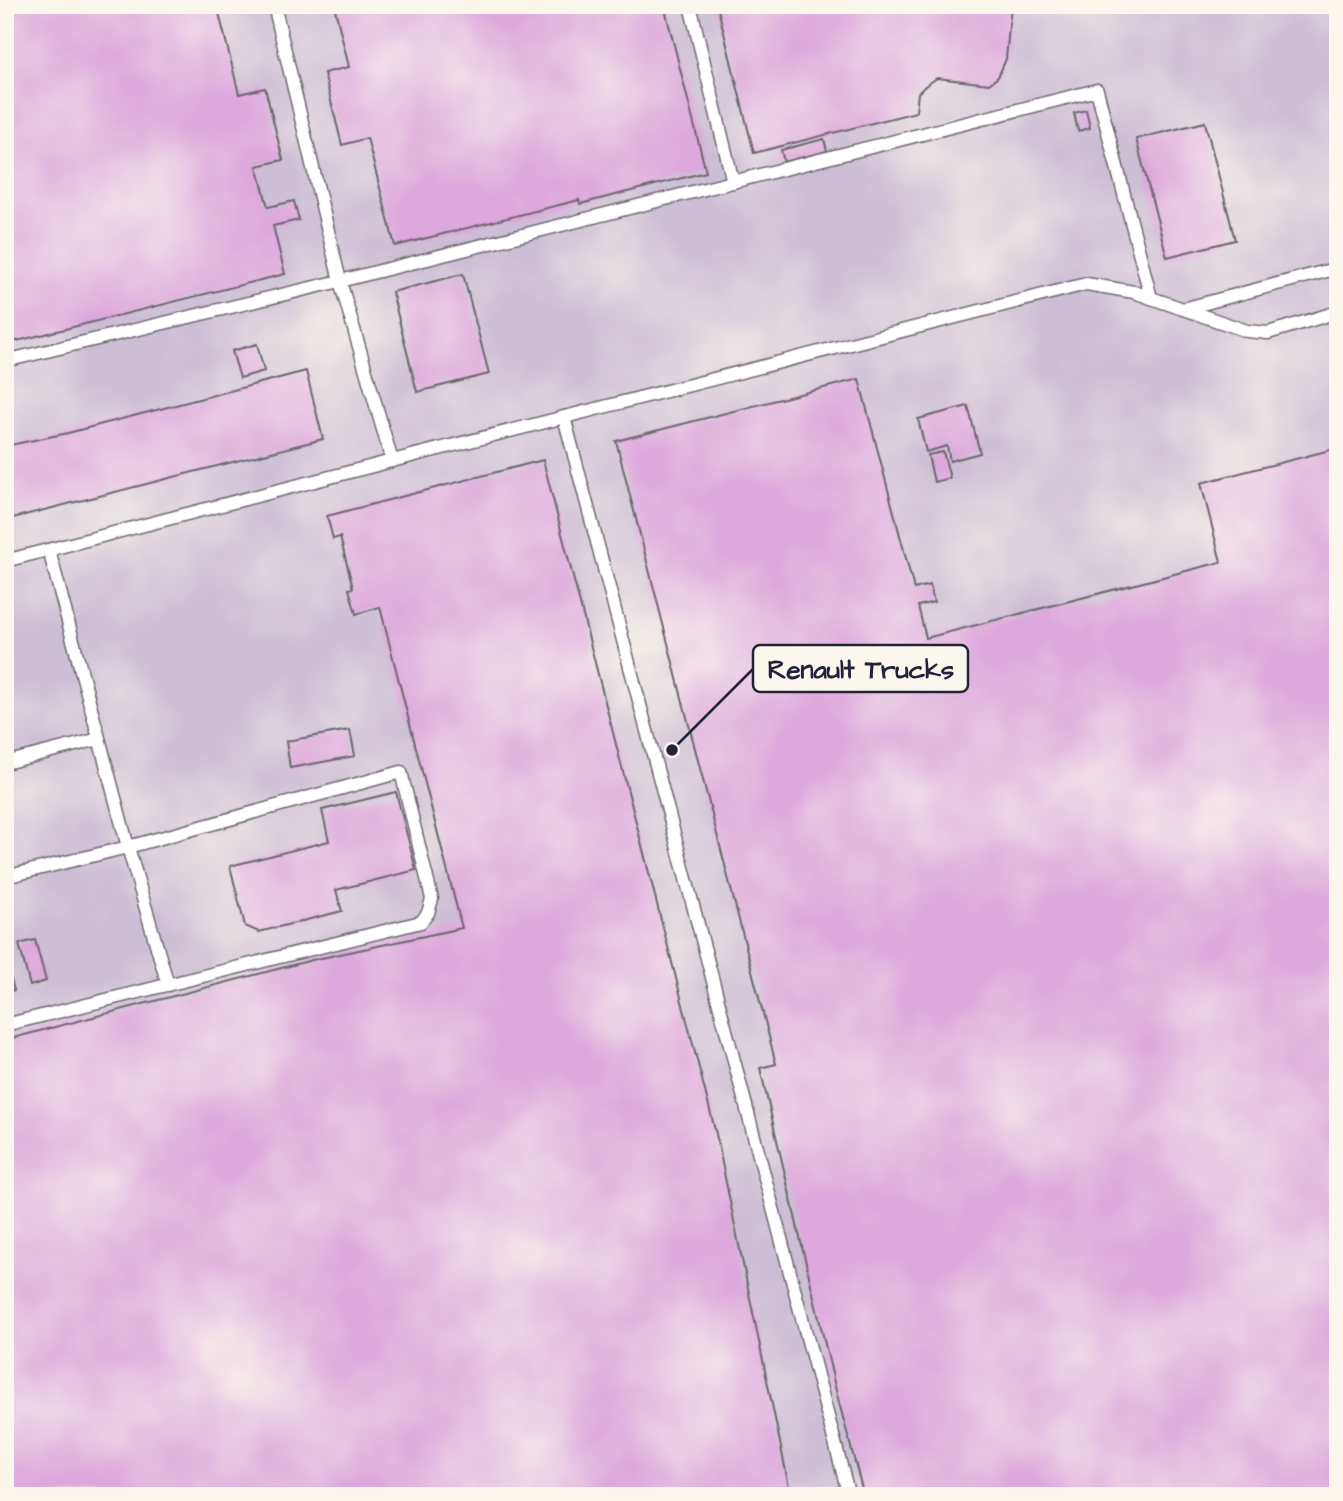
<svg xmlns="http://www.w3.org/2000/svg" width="1343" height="1501" font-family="'Architects Daughter',sans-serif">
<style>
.industrial{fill:#ccbed4}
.building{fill:#dda8dd}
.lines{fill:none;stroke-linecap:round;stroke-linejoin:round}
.service-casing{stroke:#6c666e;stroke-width:15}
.service{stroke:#fff;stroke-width:12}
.leader{fill:none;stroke:#22223b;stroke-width:2.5}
.callout-dot{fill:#22223b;stroke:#fbf7ec;stroke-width:2.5}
.callout{fill:#fbf7ec;stroke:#22223b;stroke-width:2.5}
.callout-label{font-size:26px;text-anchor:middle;font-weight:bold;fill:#22223b}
</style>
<rect width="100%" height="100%" fill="#fbf7ec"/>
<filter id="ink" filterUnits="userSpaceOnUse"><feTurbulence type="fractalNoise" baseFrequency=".0143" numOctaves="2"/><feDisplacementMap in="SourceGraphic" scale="14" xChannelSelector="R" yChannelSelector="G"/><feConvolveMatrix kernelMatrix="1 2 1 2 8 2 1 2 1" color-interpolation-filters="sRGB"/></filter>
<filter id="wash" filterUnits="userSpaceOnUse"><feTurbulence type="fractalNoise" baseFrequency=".00686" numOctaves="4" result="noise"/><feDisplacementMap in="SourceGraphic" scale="28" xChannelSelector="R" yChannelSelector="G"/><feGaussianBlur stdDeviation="1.57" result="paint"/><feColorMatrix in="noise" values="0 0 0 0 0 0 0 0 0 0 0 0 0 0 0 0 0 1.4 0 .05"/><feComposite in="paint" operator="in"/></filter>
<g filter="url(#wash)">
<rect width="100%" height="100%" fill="#f5e5cd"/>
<rect class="industrial" x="5" y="5" width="1333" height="1491"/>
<g id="blocks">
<g class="building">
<path d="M5,5H217L239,94L265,88L283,160L257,166L268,207L294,201L299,220L273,226L285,274L5,344Z"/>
<path d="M334,5H664L706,172L580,204L579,200L395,246L367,138L342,145L324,73L349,67Z"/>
<path d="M717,5H1011L1006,59L998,77L989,84L937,78L925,86L918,93L916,112L754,153Z"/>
<path d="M1086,110L1090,128L1078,131L1074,113Z"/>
<path d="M1205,122L1235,240L1167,257L1136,139Z"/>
<path d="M824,139L827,151L784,162L781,150Z"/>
<path d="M463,274L489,374L417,392L392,292Z"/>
<path d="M257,344L264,371L240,378L232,351Z"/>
<path d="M306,371L323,439L5,520V446L68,433Z"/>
<path d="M859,379L914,589L930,585L934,602L918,606L926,638L1221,562L1201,483L1338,448V1494L1331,1496H864L837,1395L760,1068L776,1064L616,441Z"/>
<path d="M968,406L980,453L950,461L947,446L926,452L918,419Z"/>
<path d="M943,452L950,478L934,482L928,455Z"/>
<path d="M543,460L716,1134L791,1496H5V1040L312,960L462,928L380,607L356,614L349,589L353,588L340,537L333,539L327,516Z"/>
<path d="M350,730L355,756L290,768L286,741Z"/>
<path d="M396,792L416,870L336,890L342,911L259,932L245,926L230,866L329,841L322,810Z"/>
<path d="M35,940L46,981L30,986L19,944Z"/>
<path d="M5,958L14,990L5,993Z"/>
</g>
</g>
</g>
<g filter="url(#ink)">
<use href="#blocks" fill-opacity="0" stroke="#6c666e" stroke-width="2"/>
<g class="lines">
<defs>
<g id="service">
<path d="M274,5L340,281L1097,90L1151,298"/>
<path d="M690,5L733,182"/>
<path d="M1183,309L1338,268"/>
<path d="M5,361L340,281L392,461L5,561"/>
<path d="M564,417L849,1496"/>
<path d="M392,461L1086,284L1134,292L1247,331L1268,333L1338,312"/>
<path d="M5,763L99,739"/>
<path d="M5,877L128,847L49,550"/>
<path d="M5,1025L421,922L428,913L432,899L401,772L128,847L168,985"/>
</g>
</defs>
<use href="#service" class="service-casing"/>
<use href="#service" class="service"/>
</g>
</g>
<path class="leader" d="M672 750L753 669"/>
<circle class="callout-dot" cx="672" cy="750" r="7"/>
<rect class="callout" x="753" y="645" width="215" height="47" rx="7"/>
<g class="callout-label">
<text x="861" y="678">Renault Trucks</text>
</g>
<rect width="1343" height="1501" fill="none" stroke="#fbf7ec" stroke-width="28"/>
</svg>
